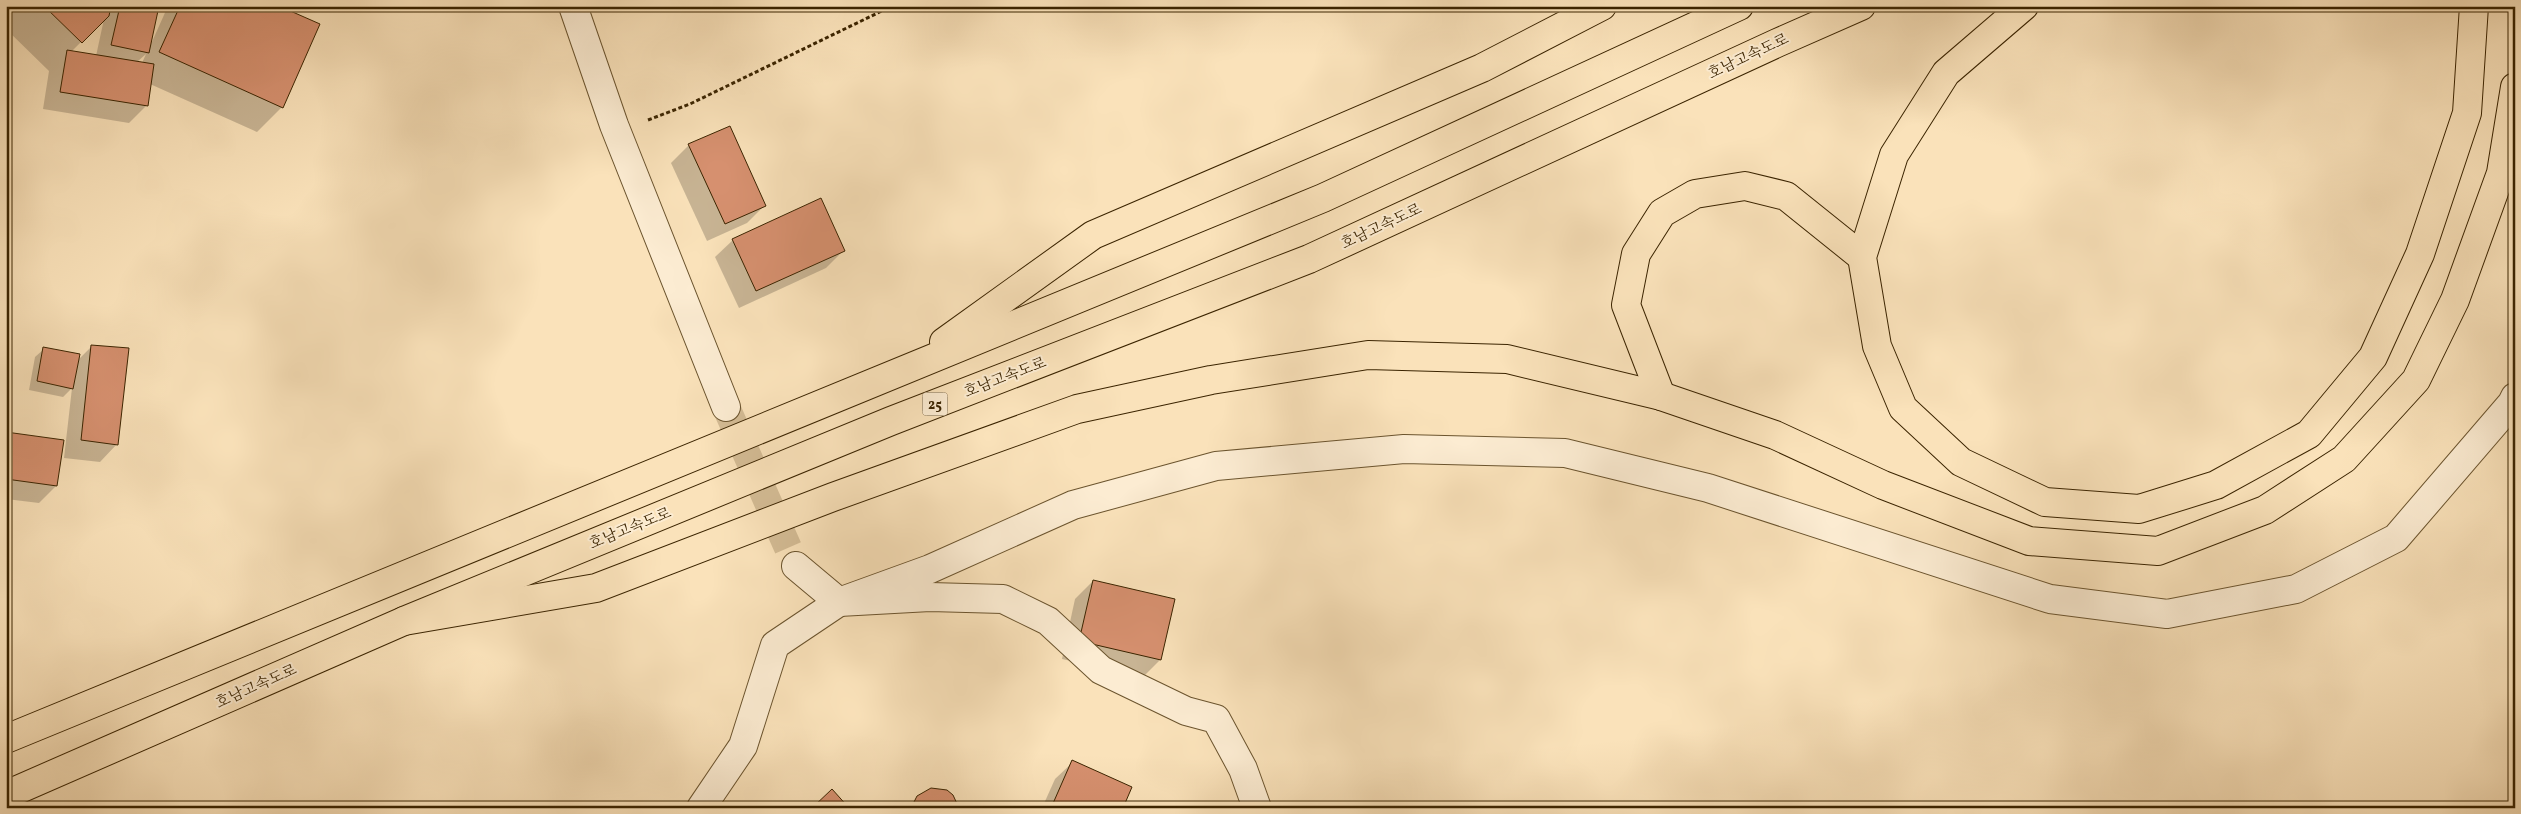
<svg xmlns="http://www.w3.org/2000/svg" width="2521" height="814" font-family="Vollkorn,'Noto Serif KR',serif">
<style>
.shadow{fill:#0003;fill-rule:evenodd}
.building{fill:#d6906f;stroke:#3b2400}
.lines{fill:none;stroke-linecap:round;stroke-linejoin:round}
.minor-tunnel{stroke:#d4bc95;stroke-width:28;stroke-dasharray:28 14;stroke-linecap:butt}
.minor-casing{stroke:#6b542e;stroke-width:30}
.highway-casing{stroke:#3b2400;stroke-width:30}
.path{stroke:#3b2400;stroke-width:3;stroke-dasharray:4 2.5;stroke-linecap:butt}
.minor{stroke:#fcecd2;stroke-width:28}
.highway{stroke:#fae2ba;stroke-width:28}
.labels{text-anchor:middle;stroke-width:4;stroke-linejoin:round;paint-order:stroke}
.shield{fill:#fcecd2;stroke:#75603f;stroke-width:1}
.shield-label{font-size:14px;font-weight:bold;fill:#3b2400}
.street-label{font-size:15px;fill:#3b2400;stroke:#fcecd2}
</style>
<rect width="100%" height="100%" fill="#fae2ba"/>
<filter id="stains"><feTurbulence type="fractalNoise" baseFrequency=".004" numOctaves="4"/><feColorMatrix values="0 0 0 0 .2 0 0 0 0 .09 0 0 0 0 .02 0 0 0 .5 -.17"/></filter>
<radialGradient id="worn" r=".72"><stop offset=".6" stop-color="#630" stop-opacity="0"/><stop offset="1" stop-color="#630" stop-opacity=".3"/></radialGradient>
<g class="shadow">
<path d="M6,6H158L151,44L168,6H276L282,107L257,132L150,84L146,106L129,123L43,109L49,71L6,29ZM104,19L96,56L71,52ZM146,54L142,63L137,62Z"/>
<path d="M689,145L765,205L747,223L707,241L671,163Z"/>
<path d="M733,240L843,251L826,268L739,308L715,257Z"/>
<path d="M92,346L117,444L100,462L64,458L72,388L63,397L29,390L35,357L44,349L77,361Z"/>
<path d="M6,433L56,486L39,503L6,499Z"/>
<path d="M1093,581L1174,600L1160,660L1143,677L1062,659L1075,599Z"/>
<path d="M1073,762L1121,808H1042L1055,779Z"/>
<path d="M918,797L958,808H907Z"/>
</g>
<g class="building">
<path d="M44,6H111L109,16L82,43Z"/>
<path d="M120,6H159L149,53L111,45Z"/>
<path d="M180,6H279L320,24L283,108L159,52Z"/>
<path d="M67,50L154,64L148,106L60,92Z"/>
<path d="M730,126L766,206L725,224L688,144Z"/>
<path d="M821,198L845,251L756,291L732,239Z"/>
<path d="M91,345L129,348L118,445L81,440Z"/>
<path d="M43,347L80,354L73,389L37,381Z"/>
<path d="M6,432L64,440L57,486L6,479Z"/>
<path d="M1093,580L1175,599L1161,660L1079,641Z"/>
<path d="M1072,760L1132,787L1123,808H1051Z"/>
<path d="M931,788L947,790L953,795L959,808H911L917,796Z"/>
<path d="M832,789L849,808H812Z"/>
</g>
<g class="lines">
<path class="minor-tunnel" d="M726,407L796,566"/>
<defs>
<g id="minor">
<path d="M573,6L614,125L726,407"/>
<path d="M796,566L839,602L930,597L1003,599L1048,621L1101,670L1186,711L1216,719L1243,769L1257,808"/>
<path d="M701,808L743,746L775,645L839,602L930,569L1073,505L1216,466L1404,449L1565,453L1708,488L2050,599L2167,614L2296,589L2396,538L2512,403L2515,397"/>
</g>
<g id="highway">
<path d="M2024,6L1946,73L1894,155L1862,257L1877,346L1903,408L1961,462L2045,502L2139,509L2216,485L2309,434L2373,357L2420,254L2467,113L2474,6"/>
<path d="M944,342L1093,235L1482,68L1602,6"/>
<path d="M1661,396L1626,305L1636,254L1662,213L1695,194L1745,186L1786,196L1862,257"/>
<path d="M404,621L596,588L833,497L1077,409L1211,380L1368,355L1507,359L1661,396L1775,435L1883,485L2029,541L2158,551L2265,510L2344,459L2416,380L2455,300L2501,173L2515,87"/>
<path d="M6,739L1323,198L1739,6"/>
<path d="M6,795L404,621L891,421L1309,259L1777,43L1861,6"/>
</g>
</defs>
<use href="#minor" class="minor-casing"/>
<use href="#highway" class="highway-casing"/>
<path class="path" d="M648,120L690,104L892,6"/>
<use href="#minor" class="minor"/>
<use href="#highway" class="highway"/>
</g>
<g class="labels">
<rect class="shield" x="922.5" y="392.5" width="25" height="23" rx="4"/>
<g class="shield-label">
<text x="935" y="409">25</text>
</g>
<g class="street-label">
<text transform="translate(1748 56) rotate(-25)" y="5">호남고속도로</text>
<text transform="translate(1381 226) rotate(-25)" y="5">호남고속도로</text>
<text transform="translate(1005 377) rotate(-21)" y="5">호남고속도로</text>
<text transform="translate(630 528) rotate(-22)" y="5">호남고속도로</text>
<text transform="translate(256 686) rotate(-24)" y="5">호남고속도로</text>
</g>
</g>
<rect width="2521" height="814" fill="none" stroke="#fae2ba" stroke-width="25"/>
<rect x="8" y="8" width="2506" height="799" fill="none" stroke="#3b2400" stroke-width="2.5"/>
<rect x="12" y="12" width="2496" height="789" fill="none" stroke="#3b2400"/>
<rect width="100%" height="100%" filter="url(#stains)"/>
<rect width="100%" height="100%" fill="url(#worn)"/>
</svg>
